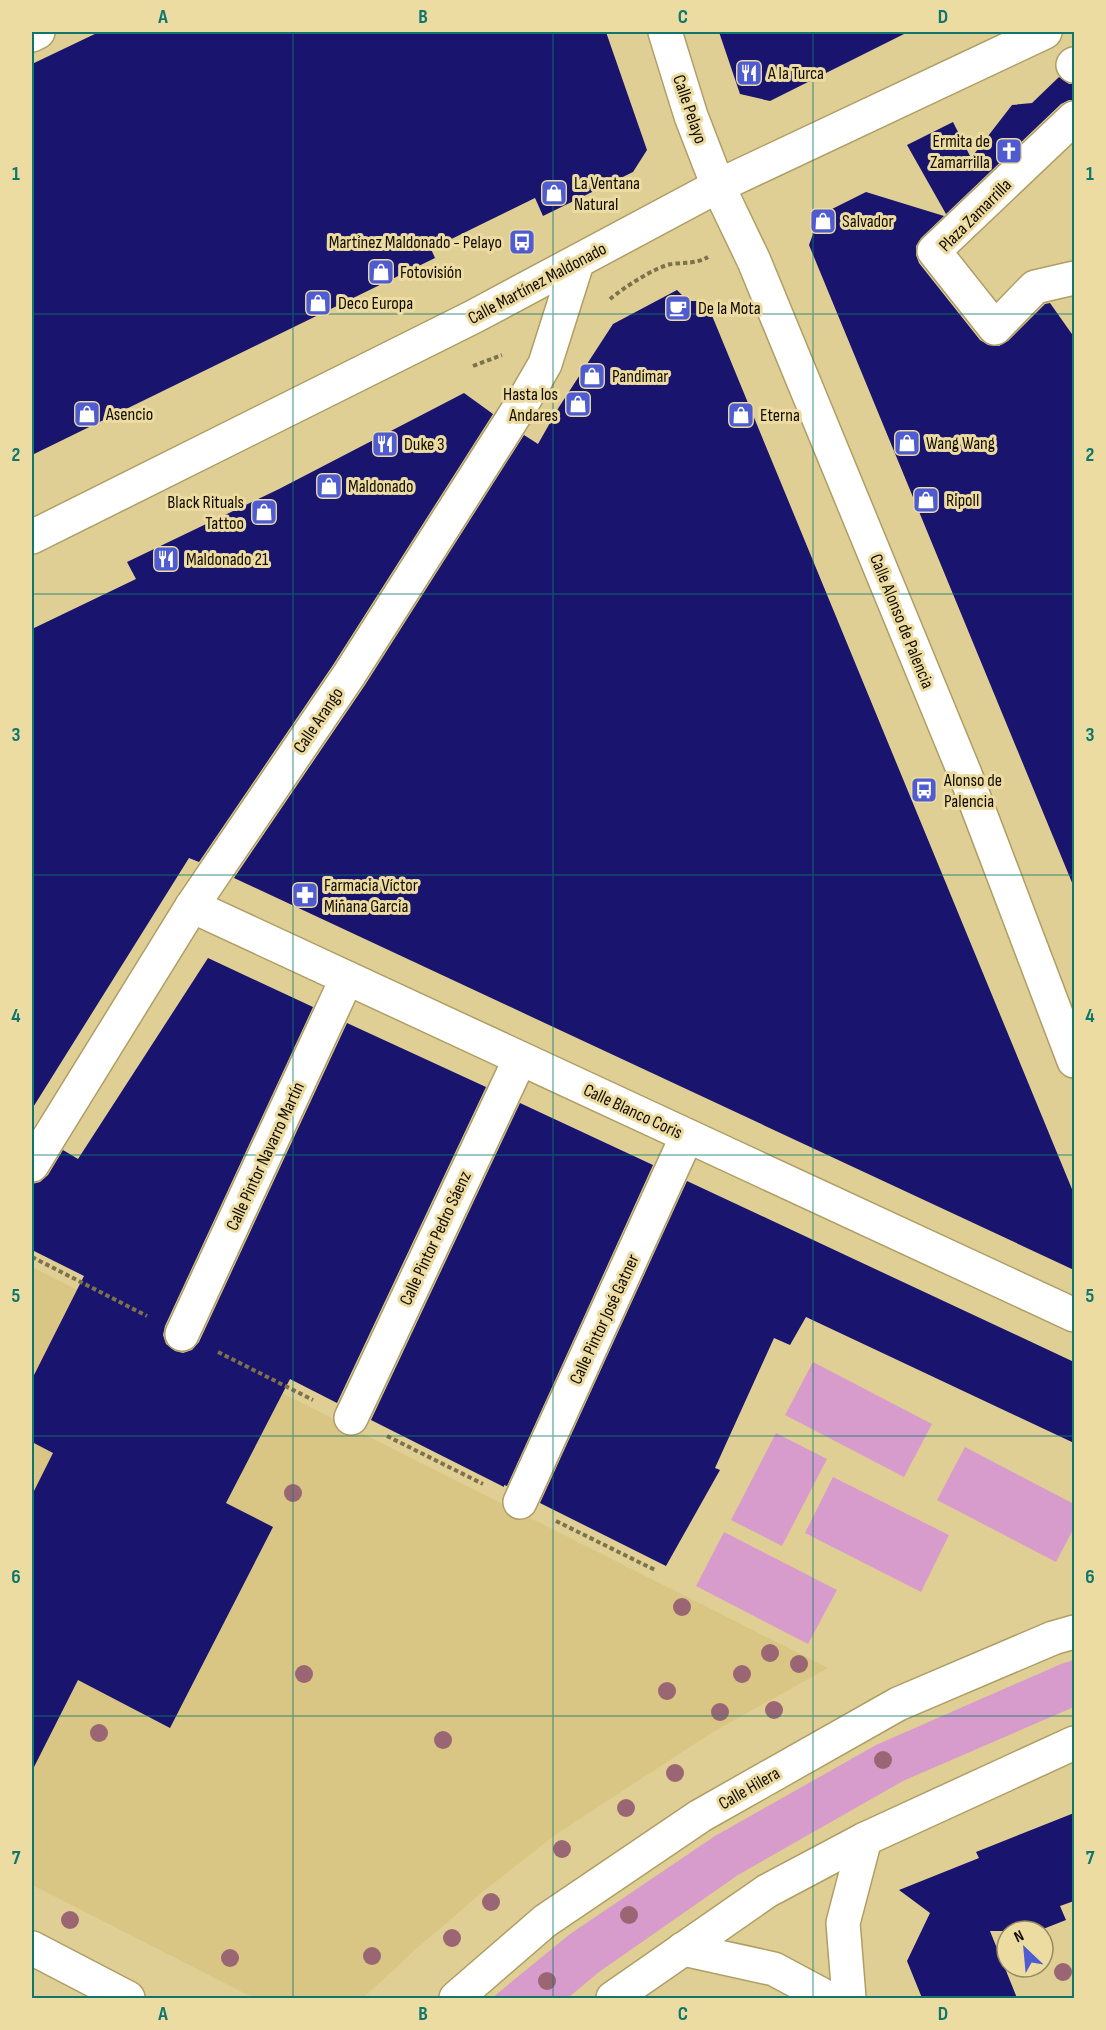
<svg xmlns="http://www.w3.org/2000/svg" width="1106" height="2030" font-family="'Sofia Sans Condensed',sans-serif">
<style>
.built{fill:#d9c684}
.green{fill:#d79ccc}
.building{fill:#19156e}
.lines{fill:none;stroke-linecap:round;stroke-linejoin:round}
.minor-casing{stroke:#af9e65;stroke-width:36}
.major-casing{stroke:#af9e65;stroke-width:36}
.path{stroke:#7e724d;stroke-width:4;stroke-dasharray:4.5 3;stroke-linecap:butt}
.minor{stroke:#fff;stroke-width:33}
.major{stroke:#fff;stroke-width:33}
.tree{fill:#9b6673}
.grid{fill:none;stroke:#0f766e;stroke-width:1.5;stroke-opacity:0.55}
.labels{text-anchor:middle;stroke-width:6;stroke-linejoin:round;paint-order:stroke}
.poi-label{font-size:18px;fill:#120c00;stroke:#eddca1;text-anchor:start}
.street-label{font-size:18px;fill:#120c00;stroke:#eddca1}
.neatline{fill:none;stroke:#0f766e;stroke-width:2}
.grid-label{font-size:20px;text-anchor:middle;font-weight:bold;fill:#0f766e}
</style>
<rect width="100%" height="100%" fill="#e0cf94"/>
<path class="built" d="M32,1267L828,1668L713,1732L555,1835L485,1890L416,1949L363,1998H254L32,1885Z"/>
<g class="green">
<path d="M813,1362L932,1424L904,1477L785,1415Z"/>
<path d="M776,1433L827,1459L782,1546L731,1520Z"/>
<path d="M965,1447L1074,1504V1528L1056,1562L937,1500Z"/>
<path d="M833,1477L949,1535L921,1592L805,1533Z"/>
<path d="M724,1532L837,1590L808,1644L696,1586Z"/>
<path d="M1074,1660V1707L903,1781L738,1875L599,1972L568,1998H492L570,1934L715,1836L876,1745L1061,1664Z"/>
</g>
<g class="building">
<path d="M99,32H606L647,150L633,172L543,216L535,198L431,249L435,258L32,455V64Z"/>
<path d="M719,32H908L770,101L740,94Z"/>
<path d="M1059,77L1069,84H1074V100H1069L1061,104L946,214L907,145L953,122L971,158L1012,105L1032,103Z"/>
<path d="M866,192L944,216L921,238L916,246V255L919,263L980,340L988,345L999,346L1008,341L1045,304L1050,303L1074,337V884L1073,885L809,245L820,215Z"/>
<path d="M677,290L688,301H706L1074,1194V1270L234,878L365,685L524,435L538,444L559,407L613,324Z"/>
<path d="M464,393L493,414L333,665L199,862L189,858L32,1109V629L136,579L127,562L279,489Z"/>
<path d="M208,958L313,1007L165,1326L163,1335L166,1344L175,1351L183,1353L192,1350L199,1342L347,1023L486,1087L337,1403L290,1379L226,1503L273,1527L170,1728L78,1680L32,1771V1495L53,1453L32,1442V1379L84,1276L32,1250V1184L40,1182L48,1175L63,1150L78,1159Z"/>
<path d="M520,1103L653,1165L507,1486L504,1485V1487L371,1420Z"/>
<path d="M687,1181L1074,1362V1443L806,1317L790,1345L774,1338L715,1468L720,1470L666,1566L540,1503Z"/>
<path d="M1074,1813V1901L1060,1906L1066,1920L1038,1931H990L1017,1998H922L907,1961L930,1913L899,1890L979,1858L976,1852Z"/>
</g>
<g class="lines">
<defs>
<g id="minor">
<path d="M32,35L38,32"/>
<path d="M1074,64L1073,65L1074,66"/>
<path d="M1074,118L934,251L995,328L1035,287L1074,278"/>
<path d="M192,906L1074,1315"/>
<path d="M32,1165L192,906L349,675L523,402L545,364L577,263"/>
<path d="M182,1334L347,978"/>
<path d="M351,1418L520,1059"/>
<path d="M520,1502L687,1136"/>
<path d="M683,1949L774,1969L828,1998"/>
<path d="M849,1998L843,1923L865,1839"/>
</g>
<g id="major">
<path d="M665,32L691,116L718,186L754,261L965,774L1074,1061"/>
<path d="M32,537L473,317L718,186L1045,32"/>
<path d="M32,1948L128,1998"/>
<path d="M456,1998L545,1921L700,1816L898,1704L1053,1638L1074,1632"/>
<path d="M613,1998L767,1891L865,1839L1074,1743"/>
</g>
</defs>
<use href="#minor" class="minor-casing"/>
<use href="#major" class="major-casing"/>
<g class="path">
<path d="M610,299C622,289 656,266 672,264C685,262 696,264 708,257"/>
<path d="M473,366L502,355"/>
<path d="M32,1257L147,1316"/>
<path d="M218,1352L313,1400"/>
<path d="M387,1436L483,1484"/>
<path d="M556,1521L655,1570"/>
</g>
<use href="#minor" class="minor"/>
<use href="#major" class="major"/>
</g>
<g class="tree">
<circle cx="293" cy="1493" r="9"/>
<circle cx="682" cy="1607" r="9"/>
<circle cx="770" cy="1653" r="9"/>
<circle cx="799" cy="1664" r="9"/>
<circle cx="304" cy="1674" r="9"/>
<circle cx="742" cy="1674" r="9"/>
<circle cx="667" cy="1691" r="9"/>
<circle cx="774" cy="1710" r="9"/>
<circle cx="720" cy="1712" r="9"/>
<circle cx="99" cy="1733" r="9"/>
<circle cx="443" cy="1740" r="9"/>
<circle cx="883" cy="1760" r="9"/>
<circle cx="675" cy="1773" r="9"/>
<circle cx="626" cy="1808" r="9"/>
<circle cx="562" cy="1849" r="9"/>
<circle cx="491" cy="1902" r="9"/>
<circle cx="629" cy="1915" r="9"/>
<circle cx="70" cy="1920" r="9"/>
<circle cx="452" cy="1938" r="9"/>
<circle cx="372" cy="1956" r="9"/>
<circle cx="230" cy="1958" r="9"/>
<circle cx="1063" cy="1972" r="9"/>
<circle cx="547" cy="1981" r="9"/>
</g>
<path class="grid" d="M293,32V1998M553,32V1998M813,32V1998M32,314H1074M32,594H1074M32,875H1074M32,1155H1074M32,1436H1074M32,1716H1074"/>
<defs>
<symbol id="restaurant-square" viewBox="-11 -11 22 22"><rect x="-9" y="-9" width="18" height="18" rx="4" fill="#4e5bd1" stroke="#eddca1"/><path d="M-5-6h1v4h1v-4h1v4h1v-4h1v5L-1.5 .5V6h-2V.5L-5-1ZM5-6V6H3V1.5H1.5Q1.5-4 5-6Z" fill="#fff"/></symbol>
<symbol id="church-square" viewBox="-11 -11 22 22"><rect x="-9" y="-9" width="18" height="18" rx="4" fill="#4e5bd1" stroke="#eddca1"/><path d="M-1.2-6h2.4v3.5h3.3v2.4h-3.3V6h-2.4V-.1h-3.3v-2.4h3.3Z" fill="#fff"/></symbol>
<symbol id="shop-square" viewBox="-11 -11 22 22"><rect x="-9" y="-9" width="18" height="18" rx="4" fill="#4e5bd1" stroke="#eddca1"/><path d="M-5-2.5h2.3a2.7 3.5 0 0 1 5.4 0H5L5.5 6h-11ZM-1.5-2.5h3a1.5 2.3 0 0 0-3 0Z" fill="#fff"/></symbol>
<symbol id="bus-square" viewBox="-11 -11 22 22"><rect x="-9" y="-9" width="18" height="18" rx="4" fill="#4e5bd1" stroke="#eddca1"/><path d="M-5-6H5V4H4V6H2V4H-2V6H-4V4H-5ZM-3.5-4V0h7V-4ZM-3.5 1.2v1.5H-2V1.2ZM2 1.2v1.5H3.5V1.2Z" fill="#fff"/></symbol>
<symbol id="cafe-square" viewBox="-11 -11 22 22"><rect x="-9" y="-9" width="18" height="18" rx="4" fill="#4e5bd1" stroke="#eddca1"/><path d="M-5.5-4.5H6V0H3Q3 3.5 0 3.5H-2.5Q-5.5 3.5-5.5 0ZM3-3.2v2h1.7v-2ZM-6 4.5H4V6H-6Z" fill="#fff"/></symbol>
<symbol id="pharmacy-square" viewBox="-11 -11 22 22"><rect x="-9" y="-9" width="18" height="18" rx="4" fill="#4e5bd1" stroke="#eddca1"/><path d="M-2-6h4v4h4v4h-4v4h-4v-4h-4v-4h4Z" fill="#fff"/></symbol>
</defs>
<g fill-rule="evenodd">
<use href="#restaurant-square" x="734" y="58" width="30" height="30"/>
<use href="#church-square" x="994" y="136" width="30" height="30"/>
<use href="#shop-square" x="539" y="178" width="30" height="30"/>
<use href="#shop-square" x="808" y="206" width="30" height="30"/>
<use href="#bus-square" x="507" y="227" width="30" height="30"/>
<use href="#shop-square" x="366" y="257" width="30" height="30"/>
<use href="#shop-square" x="303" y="288" width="30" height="30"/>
<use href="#cafe-square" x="663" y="293" width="30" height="30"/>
<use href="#shop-square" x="577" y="361" width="30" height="30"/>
<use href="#shop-square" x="563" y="389" width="30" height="30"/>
<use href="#shop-square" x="72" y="399" width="30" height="30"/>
<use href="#shop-square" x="726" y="400" width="30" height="30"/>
<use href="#shop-square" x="892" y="428" width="30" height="30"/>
<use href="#restaurant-square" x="370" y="429" width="30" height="30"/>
<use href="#shop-square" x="314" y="471" width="30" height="30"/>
<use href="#shop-square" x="911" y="485" width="30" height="30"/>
<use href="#shop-square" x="249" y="497" width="30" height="30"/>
<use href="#restaurant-square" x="151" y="544" width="30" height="30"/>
<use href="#bus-square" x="909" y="775" width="30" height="30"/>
<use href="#pharmacy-square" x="290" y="880" width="30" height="30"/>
</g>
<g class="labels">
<g class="poi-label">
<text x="768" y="79">A la Turca</text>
<text x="990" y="147" text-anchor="end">Ermita de<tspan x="990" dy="21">Zamarrilla</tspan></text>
<text x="574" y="189">La Ventana<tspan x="574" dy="21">Natural</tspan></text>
<text x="842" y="227">Salvador</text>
<text x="502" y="248" text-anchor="end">Martínez Maldonado - Pelayo</text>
<text x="400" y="278">Fotovisión</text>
<text x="338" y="309">Deco Europa</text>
<text x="698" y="314">De la Mota</text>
<text x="612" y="382">Pandimar</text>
<text x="558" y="400" text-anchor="end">Hasta los<tspan x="558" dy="21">Andares</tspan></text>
<text x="106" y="420">Asencio</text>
<text x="760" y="421">Eterna</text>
<text x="926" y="449">Wang Wang</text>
<text x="404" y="450">Duke 3</text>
<text x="348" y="492">Maldonado</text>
<text x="946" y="506">Ripoll</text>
<text x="244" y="508" text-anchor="end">Black Rituals<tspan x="244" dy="21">Tattoo</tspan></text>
<text x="186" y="565">Maldonado 21</text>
<text x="944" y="786">Alonso de<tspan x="944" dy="21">Palencia</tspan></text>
<text x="324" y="891">Farmacia Víctor<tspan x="324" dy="21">Miñana García</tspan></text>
</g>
<g class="street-label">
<text transform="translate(690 109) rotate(71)" y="6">Calle Pelayo</text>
<text transform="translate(975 215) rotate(-45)" y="6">Plaza Zamarrilla</text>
<text transform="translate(537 283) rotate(-28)" y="6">Calle Martínez Maldonado</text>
<text transform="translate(902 621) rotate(68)" y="6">Calle Alonso de Palencia</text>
<text transform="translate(318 720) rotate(-56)" y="6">Calle Arango</text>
<text transform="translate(633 1111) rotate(25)" y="6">Calle Blanco Coris</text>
<text transform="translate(265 1156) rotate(-65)" y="6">Calle Pintor Navarro Martín</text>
<text transform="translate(435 1238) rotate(-65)" y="6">Calle Pintor Pedro Sáenz</text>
<text transform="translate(604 1319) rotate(-65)" y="6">Calle Pintor José Gatner</text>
<text transform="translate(749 1788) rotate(-30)" y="6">Calle Hilera</text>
</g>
</g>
<rect width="1106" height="2030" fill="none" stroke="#eddca1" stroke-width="66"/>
<g transform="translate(1025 1949) rotate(334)"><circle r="28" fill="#eddca1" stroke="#958961" stroke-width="1.5"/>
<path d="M0-4.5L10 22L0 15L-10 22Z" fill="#4e5bd1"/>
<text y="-9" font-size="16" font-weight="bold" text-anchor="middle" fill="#120c00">N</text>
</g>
<rect x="33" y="33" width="1040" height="1964" class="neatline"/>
<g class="grid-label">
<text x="163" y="23">A</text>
<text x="423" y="23">B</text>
<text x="683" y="23">C</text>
<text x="943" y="23">D</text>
<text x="16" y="180">1</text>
<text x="1090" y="180">1</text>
<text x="16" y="461">2</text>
<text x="1090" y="461">2</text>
<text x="16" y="741">3</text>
<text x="1090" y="741">3</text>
<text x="16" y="1022">4</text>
<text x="1090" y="1022">4</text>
<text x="16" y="1302">5</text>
<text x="1090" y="1302">5</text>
<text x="16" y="1583">6</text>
<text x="1090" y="1583">6</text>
<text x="16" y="1864">7</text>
<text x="1090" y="1864">7</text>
<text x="163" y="2020">A</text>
<text x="423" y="2020">B</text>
<text x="683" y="2020">C</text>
<text x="943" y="2020">D</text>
</g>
</svg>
